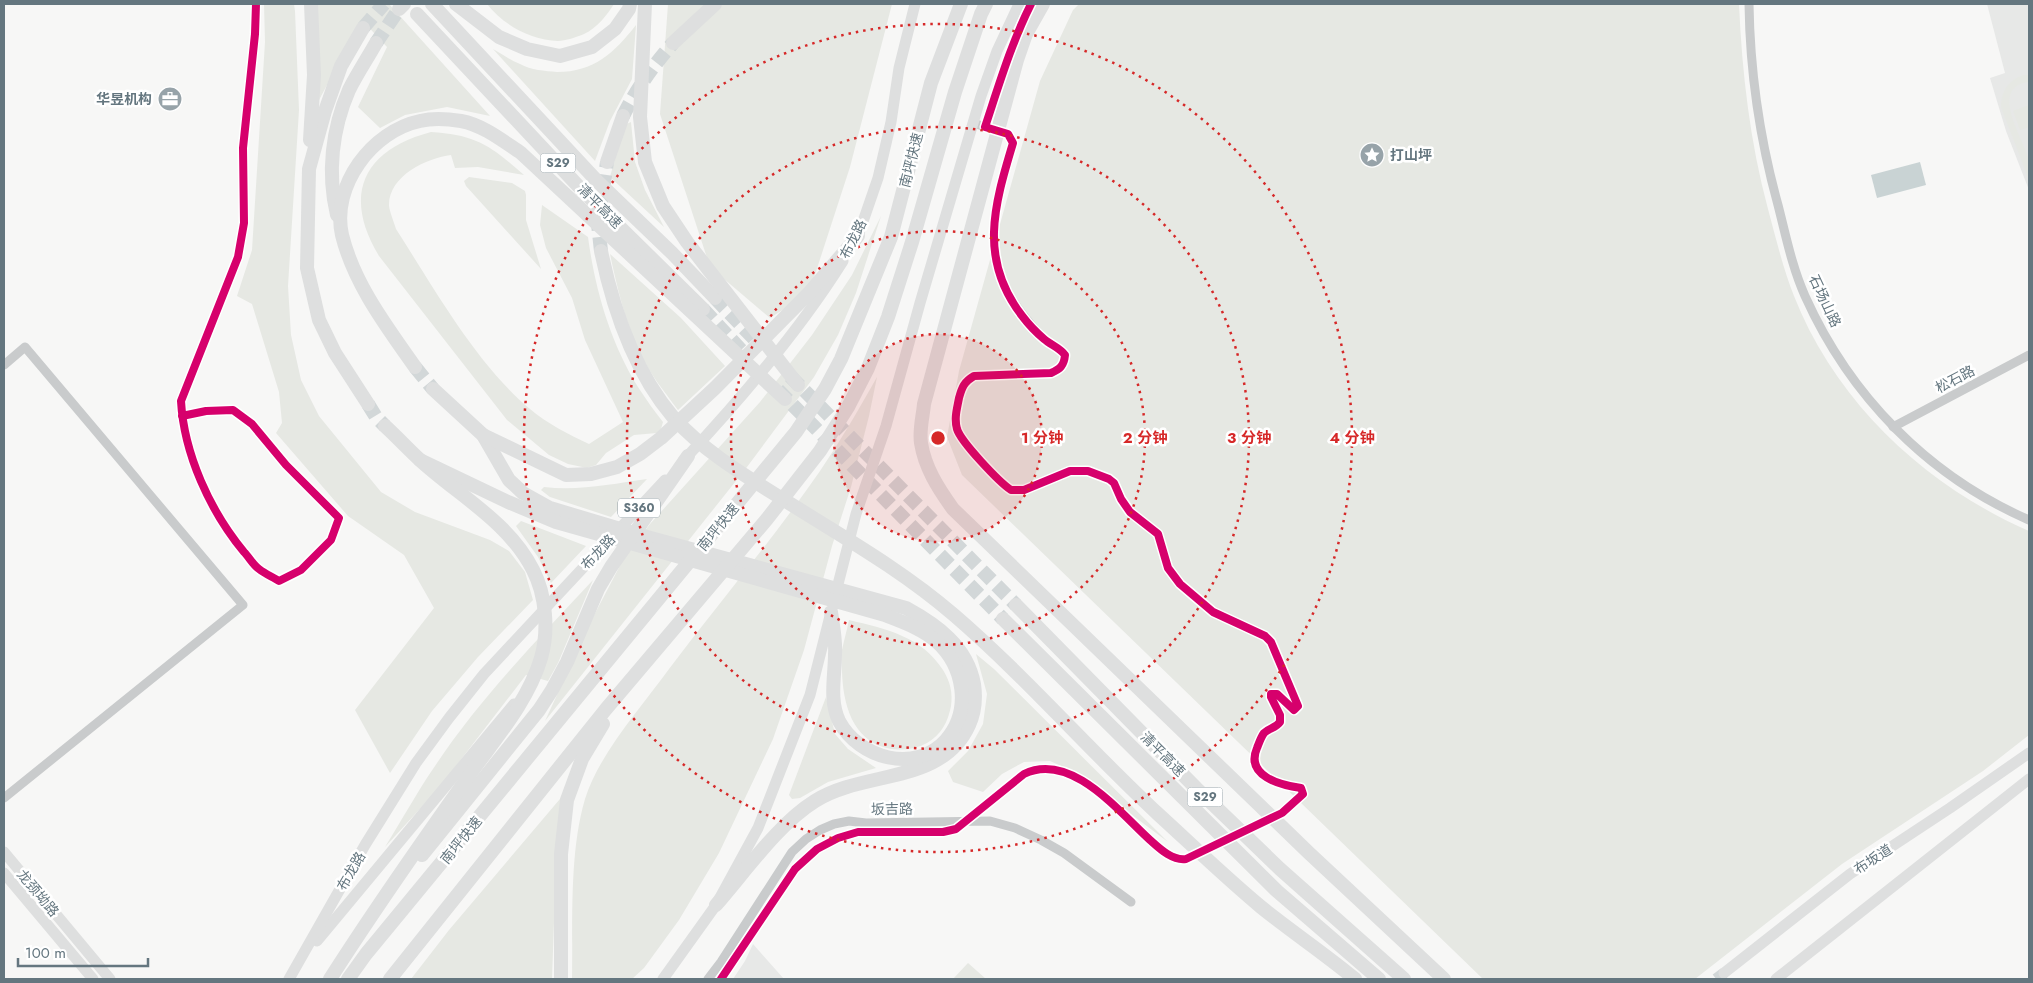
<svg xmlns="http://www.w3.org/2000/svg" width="2033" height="983" font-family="Jost,'Noto Sans SC',sans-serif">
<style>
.built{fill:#e7e8e7}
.green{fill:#e6e8e3}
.water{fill:#c9d3d4}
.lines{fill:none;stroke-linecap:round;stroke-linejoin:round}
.major-tunnel{stroke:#d2d7d8;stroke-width:11;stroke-dasharray:11 5.5;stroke-linecap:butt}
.highway-tunnel{stroke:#d2d7d8;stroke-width:14;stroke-dasharray:14 7;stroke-linecap:butt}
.minor{stroke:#c9cbcc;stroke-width:9}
.major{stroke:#dedfdf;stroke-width:11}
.highway{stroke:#dedfdf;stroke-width:14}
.cycleway-casing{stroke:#fff;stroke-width:11}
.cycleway{stroke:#d6006c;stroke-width:8}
.ring{fill:none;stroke:#d62828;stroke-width:2.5;stroke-dasharray:2.5 5}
.labels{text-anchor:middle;stroke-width:5;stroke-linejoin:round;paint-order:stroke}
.shield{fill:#fff;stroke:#929fa5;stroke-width:1}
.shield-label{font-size:12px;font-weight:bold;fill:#64767f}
.poi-label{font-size:14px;font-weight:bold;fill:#64767f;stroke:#fff;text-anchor:end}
.street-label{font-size:14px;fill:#64767f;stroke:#fff}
.centre{fill:#d62828;stroke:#fff;stroke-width:2.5}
.ring-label{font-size:15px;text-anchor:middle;font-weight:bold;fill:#d62828;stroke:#fff;stroke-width:5;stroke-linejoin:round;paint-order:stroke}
</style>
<rect width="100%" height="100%" fill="#f7f7f6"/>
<g class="built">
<path d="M1987,4L2029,5V190L2006,131L1990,78L2005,73Z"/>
<path d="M753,944L784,979H733L745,961Z"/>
</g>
<g class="green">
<path d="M264,4H294L295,11L299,110L288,286L291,335L301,380L319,416L381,492L415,512L490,540L509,551L525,572L533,600L478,657L432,711L390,773L355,710L434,608L404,555L348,516L276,433L282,423L279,392L252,304L237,296L252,250L265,42Z"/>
<path d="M308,4H389L490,116L447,107L405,115L380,128L358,107L387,47L362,20L312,113Z"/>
<path d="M487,4H614C607,15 597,28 584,34C577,37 565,41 558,41C531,40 503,25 487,4Z"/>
<path d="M668,4H892L850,167L809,293L770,318L710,267L660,114Z"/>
<path d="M1079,4H1739C1742,73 1750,142 1768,209C1776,239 1783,268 1794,296C1836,403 1926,486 2029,531V735L1983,771L1842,864L1695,979H1483L962,475L947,437L959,371L1040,81L1073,10Z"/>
<path d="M636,25L632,79L610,121L595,161L493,49C502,54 510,60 520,64C531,70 545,71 557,72C594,72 614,53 636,25Z"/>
<path d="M2023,75H2029V82C1987,87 2025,140 2029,161C2030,167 2029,174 2029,180L2001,107C2001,91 2008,81 2023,75Z"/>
<path d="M2029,105V127L2020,130L2013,111Z"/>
<path d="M631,122L635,162L645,190L664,227L610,177L624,125Z"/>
<path d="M431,132C476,135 490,145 524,175L478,167L455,168L451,155C427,158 388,176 389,206C390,213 394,222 396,229C434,288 476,364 530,409C548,424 568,434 589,444L623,422L585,340L572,298L546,248L540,225L542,205L588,237C595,289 610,342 638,387C646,399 654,411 663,422L661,429L657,433L634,435L606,453L596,465L587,468L568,464L549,455L507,420L379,256C342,195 363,150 431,132Z"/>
<path d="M469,177L512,183L525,191L526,195V220L541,269L466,186L464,181Z"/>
<path d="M881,216L856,293L838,335L814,377L747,467L545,721L591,621L624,558L650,524L760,402L812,335L852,275Z"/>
<path d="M610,254L681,318L725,366L678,410C664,391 649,373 639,351C625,321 617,287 610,254Z"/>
<path d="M877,377L869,416L851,487L832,546L804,650L773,739L719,853L679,920L644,968L632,979H572C573,923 569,853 585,799C600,752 641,708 669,669C719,603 773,539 820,471C841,440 859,409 877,377Z"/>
<path d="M647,479L611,517L550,497L541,490L544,487C579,491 612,484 647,479Z"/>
<path d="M521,521L586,546L551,583L538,557L516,526Z"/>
<path d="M593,580L558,663L548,681L526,675L439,788L385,847C402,820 417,792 435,766C480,698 538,639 593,580Z"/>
<path d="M849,620C886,629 921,636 943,670C950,681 953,693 951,706C948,722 941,735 927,743C914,750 900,751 887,748C852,740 843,703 842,672C842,665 841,657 842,650C844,640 847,630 849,620Z"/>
<path d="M976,654L994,669L1168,842L1075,772L1050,761L1024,762L1002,774L983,792L953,782L948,771L968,751L983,724L987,694Z"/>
<path d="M826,697L835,734L848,749L876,768L828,782L800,798L792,799L789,795Z"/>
<path d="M565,793L556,866L552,979H411L449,930Z"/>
<path d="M968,963L986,979H953Z"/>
</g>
<path class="water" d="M1920,162L1926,185L1877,198L1871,175Z"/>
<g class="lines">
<path class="major-tunnel" d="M1716,979L1724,973"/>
<g class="highway-tunnel">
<path d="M363,28L384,4"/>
<path d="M376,43L399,9"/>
<path d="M623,116C637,88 653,66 673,43"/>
<path d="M601,251L598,224L607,162"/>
<path d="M715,298L761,346"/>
<path d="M703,309L741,350"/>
<path d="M415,367L433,389"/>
<path d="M790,376L1016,605"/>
<path d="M778,390L1003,619"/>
<path d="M368,404L376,417L385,426"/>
</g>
<g class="minor">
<path d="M1749,4C1750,71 1760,140 1778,205C1786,236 1792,267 1805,296C1850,396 1928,476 2029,520"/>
<path d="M973,123L1008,134L1012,140C1013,153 999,187 997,203C987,263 1001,293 1042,337C1049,344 1059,347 1065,355C1064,366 1060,369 1051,373L983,376"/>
<path d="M4,365L25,347L243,605L4,798"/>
<path d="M182,416L206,411L233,410L252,424L286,465L339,518L331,540L301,570L279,581C273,577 265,574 259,569C253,565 249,557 244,552C210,511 184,454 181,401L238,257L244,223L243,148L255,34L256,4"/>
<path d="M1893,427L2029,355"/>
<path d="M708,979L721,962L792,852L806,839L820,830L834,824L849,821L866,823L990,821L1015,828L1041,840L1064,853L1131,902"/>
</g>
<g class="major">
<path d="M854,243L858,236L878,178L891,122L899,68L915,4"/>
<path d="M683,461C740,400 798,333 843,261"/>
<path d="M835,596L856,514L886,426L920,303L981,96L997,51L1019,4"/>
<path d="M4,852L110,979"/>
<path d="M4,873L93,979"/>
<path d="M317,941L514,704"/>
<path d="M1724,973L1850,874L1950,808L2029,753"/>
<path d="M289,979L365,845L416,763L449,718L484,674L665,480"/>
<path d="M663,979L716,905L758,828L810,695L830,616"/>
<path d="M1776,979L2029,779"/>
</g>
<g class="highway">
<path d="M432,4L597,181L672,253L715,298"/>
<path d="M456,4L499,37L527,49L560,56L592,47L615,29L629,9L630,4"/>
<path d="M645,4L640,117L645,162L663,206L687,242L798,385"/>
<path d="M1043,4L1026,34L1017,60L924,404C923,416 919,430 921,443C925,468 938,488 953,509L1309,853L1444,979"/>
<path d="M399,9L404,4"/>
<path d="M417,14L581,189L703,309"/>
<path d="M363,28L341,66L325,111L309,169L307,268L319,320L335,353L368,404"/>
<path d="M673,43L715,4"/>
<path d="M310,140L314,75L311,4"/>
<path d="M607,162L623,116"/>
<path d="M337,215C327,173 332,129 349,90C357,74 367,59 376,43"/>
<path d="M601,251C613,309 634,371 673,417C705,453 749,478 789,503C845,538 903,571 954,615C1026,677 1088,749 1158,814C1192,845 1226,878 1261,907C1292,932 1325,954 1355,979"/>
<path d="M415,367C387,327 354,284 342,235C331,186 372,131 420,121C433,118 448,119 461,121C483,125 503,141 521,153L785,399"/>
<path d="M433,389L483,435L509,480L523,493L550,508L647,537L906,608C937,625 967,646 974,684C976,698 975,712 969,725C942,785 864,770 815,801C778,824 745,872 716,905"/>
<path d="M483,435L566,475L591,474L617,467L640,454L661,438L715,388L809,293L858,236"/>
<path d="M420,460L508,502L556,522L885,615C902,622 921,628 936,641C964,666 972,710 946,740C916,774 859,759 839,721C829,700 835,676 835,654C836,640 833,626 831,612"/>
<path d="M1016,605L1196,788L1280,869L1404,979"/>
<path d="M1003,619L1277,891L1379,979"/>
<path d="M422,855L539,710L552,690L567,662L598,589L611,567L688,456"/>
<path d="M330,979C374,910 421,843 468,777C494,740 528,702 541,658C549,631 546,595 533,570C509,522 458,495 420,460C408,449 397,437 385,426"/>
<path d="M348,979L366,954L796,432L825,389L841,359L891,237L931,83L961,4"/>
<path d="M390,979L606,709L767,519L820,451L848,407L868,368L888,317L912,242L955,92L981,14L986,4"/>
<path d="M561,979V854L567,800L582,759L603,724"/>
</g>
<defs>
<g id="cycleway">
<path d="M182,416L206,411L233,410L252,424L286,465L339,518L331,540L301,570L279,581C273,577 265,574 259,569C253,565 249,557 244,552C210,511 184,454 181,401L238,257L244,223L243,148L255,34L256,4"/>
<path d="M721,979L795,869L817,849L838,838L858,832H943L956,829L1024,774C1071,751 1119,812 1150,840C1159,848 1172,861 1186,859L1282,813L1303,794L1301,788C1280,785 1245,776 1257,748C1259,743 1261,737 1264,733C1269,728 1276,728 1280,722V715L1271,697V694H1277L1294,710L1298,706L1271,642L1265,636L1213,612L1180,584L1168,568L1158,534L1130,512L1121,499L1114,483L1109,479L1088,471H1070L1024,490H1011C999,482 961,442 957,429C954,418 957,409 959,398C962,387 964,382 974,376L1051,373C1060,369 1064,366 1065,355C1060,348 1051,345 1044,339C1037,333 1029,325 1023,317C978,260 994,206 1013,143L1008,134L985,127C999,85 1011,44 1031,4"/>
</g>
</defs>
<use href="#cycleway" class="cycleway-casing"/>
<use href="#cycleway" class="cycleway"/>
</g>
<circle cx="938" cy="438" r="104" fill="#d62828" fill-opacity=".12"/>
<g class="ring">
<circle cx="938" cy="438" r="104"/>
<circle cx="938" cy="438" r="207"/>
<circle cx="938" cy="438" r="311"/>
<circle cx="938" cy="438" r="414"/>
</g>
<defs>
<symbol id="office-disc" viewBox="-11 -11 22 22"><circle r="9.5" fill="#97a3a9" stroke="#fff"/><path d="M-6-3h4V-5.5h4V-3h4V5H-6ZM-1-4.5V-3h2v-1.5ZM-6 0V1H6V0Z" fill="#fff"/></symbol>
<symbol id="sight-disc" viewBox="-11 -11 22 22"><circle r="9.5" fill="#97a3a9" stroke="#fff"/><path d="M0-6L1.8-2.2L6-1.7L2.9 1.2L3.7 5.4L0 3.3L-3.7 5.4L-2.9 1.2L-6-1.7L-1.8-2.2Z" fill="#fff"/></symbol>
</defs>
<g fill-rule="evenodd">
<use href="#office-disc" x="156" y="85" width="28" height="28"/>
<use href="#sight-disc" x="1358" y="141" width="28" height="28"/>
</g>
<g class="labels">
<g class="shield">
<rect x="540.5" y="153.5" width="35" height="19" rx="4"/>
<rect x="618" y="498.5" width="42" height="19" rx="4"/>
<rect x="1187.5" y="787.5" width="35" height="19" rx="4"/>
</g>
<g class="shield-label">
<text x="558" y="167">S29</text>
<text x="639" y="512">S360</text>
<text x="1205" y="801">S29</text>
</g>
<g class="poi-label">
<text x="152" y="104">华昱机构</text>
<text x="1390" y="160" text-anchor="start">打山坪</text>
</g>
<g class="street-label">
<text transform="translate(911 160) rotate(-76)" y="5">南坪快速</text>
<text transform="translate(600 206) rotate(45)" y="5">清平高速</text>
<text transform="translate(853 239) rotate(-64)" y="5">布龙路</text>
<text transform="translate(1825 301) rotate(65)" y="5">石场山路</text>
<text transform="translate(1955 379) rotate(-28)" y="5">松石路</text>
<text transform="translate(718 527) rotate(-51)" y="5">南坪快速</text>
<text transform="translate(598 552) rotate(-47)" y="5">布龙路</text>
<text transform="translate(1163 754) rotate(45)" y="5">清平高速</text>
<text transform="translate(892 809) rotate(-1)" y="5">坂吉路</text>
<text transform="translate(461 840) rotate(-51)" y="5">南坪快速</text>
<text transform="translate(1873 859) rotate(-33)" y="5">布坂道</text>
<text transform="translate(351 871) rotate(-60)" y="5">布龙路</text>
<text transform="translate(38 893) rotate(50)" y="5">龙颈坳路</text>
</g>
</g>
<circle cx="938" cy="438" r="8" class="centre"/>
<g class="ring-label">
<text x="1042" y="443">1 分钟</text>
<text x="1145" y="443">2 分钟</text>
<text x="1249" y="443">3 分钟</text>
<text x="1352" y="443">4 分钟</text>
</g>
<rect width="2033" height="983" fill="none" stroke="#64767f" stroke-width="10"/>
<path d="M18 958v8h130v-8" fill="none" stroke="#64767f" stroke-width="2.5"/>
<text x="25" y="958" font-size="15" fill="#64767f" stroke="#ffffff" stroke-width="4" paint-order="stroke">100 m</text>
</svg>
